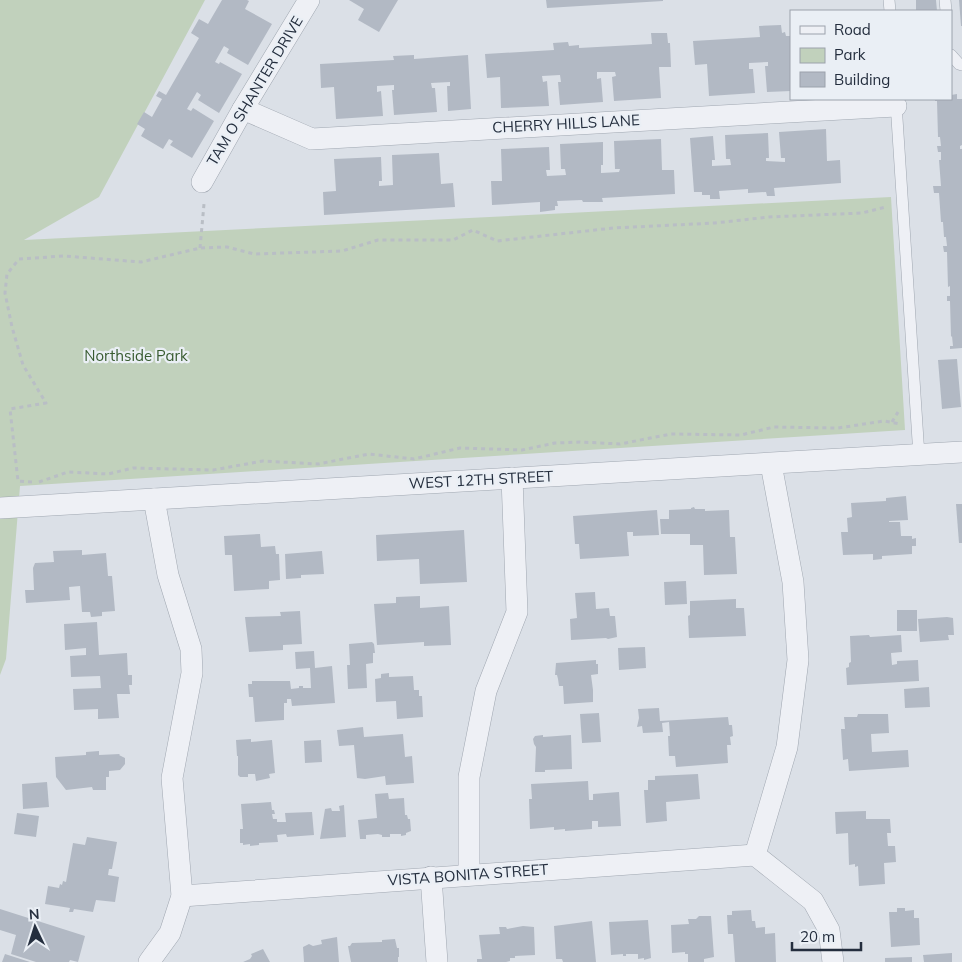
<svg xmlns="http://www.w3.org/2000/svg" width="962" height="962" font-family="Mulish,sans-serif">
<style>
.green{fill:#c1d1bc}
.building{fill:#b2b9c4}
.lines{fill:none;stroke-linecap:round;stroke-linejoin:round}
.lane-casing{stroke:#a0a7b1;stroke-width:12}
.street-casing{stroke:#a0a7b1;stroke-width:22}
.path{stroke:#b9bec5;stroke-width:3;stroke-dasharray:4 4;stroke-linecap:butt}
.lane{stroke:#eef0f5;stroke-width:11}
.street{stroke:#eef0f5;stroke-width:21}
.labels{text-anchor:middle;stroke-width:4.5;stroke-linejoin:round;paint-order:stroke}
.street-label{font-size:15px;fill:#242e3e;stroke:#eaeff5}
.park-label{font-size:15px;fill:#385b30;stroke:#eaeff5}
</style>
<rect width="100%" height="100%" fill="#dbe0e7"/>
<path class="green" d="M0,0H205L99,197L24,240L891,197L905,430L20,486L6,659L0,675Z"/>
<g class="building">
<path d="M222,0H247L249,1L245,9L272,24L248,65L227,53L229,49L224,46L215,62L219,64L220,62L242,74L219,113L198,100L201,95L197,92L187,109L191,111L193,108L214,121L192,158L170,145L173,141L169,139L163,149L141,136L145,129L137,124L144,112L152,117L162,99L156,96L159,91L166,95L199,38L191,33L199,19L208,24Z"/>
<path d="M349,0H398L379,32L358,20L364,9Z"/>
<path d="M546,0H663V1L547,8Z"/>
<path d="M916,0H936L937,11H916Z"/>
<path d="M959,0H962V26H961Z"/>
<path d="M781,25L782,33L785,32L786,36H791V91L767,92L765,66H768V62L749,63V69H753L755,93L709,96L707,64L695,65L693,41L760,37L759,26Z"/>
<path d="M651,33H667L668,43H670L671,67H659L661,98L614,101L612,77L616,76L615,72H597V79L601,78L603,102L560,105L558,82H561L560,75L542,76L543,82L547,81L549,106L501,108L500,77L487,78L485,54L554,50L553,43L568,42L569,46L579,45V48L652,44Z"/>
<path d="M414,55V59L468,55L471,109L448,111L447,86H450V82L431,83L432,88H435L437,112L394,115L392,90H394V85L377,86V92L381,91L383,116L336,119L334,87L321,88L320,64L394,60L393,56Z"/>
<path d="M957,94V99H962V145L960,146V149H962V348L950,349V346H953L952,336L951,337L950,301H947V296H950V286L948,287L947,252H944L943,246H947L946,237H944L943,222H941L939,193H934L933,186H941L939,160H941V152H938L937,146H941L940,137H938L937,101H935V99H951V95Z"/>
<path d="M826,129L827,161L840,160L841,183L774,188L775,196H767L766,192L748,193V189L719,191L720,199H710V195H702V192H694L690,138L713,136L715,160H712V166L731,165L730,159H726L725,135L768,133L769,158H766V161L785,162V158H781L779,132Z"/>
<path d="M661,139L662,170H674L675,194L602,198L603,202H583L582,200L557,201L558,206H555V210L540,212V202L492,205L491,181H502L501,149L549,147L550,170H546L547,176L566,175L565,169H561L560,144L603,142V165H601V173L619,172L620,169H615L614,141Z"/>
<path d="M439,153L441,184L453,183L455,207L324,215L323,192L336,191L334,159L381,157L382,181H379V186L393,185L392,155Z"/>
<path d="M957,359L961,407L942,409L938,360Z"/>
<path d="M906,496L908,520L889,521V522H900L901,536H912V539L916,538V546H912V554L882,556V559L873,560V554L843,555L841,532H848L847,518L852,517L851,503L886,501V498Z"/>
<path d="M956,504H962V543H959Z"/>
<path d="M694,507L695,509H705V511L729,510L730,537H735L737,574L704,575L703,545H690V534H661L660,519H669V510L691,509V508Z"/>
<path d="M657,510L659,535L633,536V532H627L629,556L580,559L579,544H575L573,516Z"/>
<path d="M464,530L467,582L420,584L419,559L377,561L376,535Z"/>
<path d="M260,534L261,547L275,546L276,554H279L280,580L269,581V589L234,591L232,555H225L224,536Z"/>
<path d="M82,550V555L106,553L108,576H112L115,611L102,612V616L91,617L90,612H82L80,586L69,587L70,600L26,603L25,590H34L33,568L35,563L54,562L53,551Z"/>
<path d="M322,551L324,574L301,575V578L286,579L285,554Z"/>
<path d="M686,581L687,604L665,605L664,582Z"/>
<path d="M595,592L596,609L609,608L610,616H615L617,637L608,639L606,638L571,640L570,619L577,618L575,593Z"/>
<path d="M420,596V608L449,606L451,645L424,646V642L377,645L374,604L396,603V597Z"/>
<path d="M736,599V608H744L746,636L689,638L688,616L690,615V601Z"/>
<rect x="897" y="610" width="20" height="21"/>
<path d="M300,611L302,644L283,645V650L249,652L245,617L281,616L280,612Z"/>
<path d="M947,617L953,618L954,635H948L949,640L920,642L918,619Z"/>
<path d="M97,622L99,655L127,653L128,675H132V685H129L130,694H117L119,718L98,719V709L74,710L73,689L101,688L100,676L71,677L70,656L86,655V648L65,650L64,624Z"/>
<path d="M869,635L870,637L901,635L902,652L891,653L892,665L897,664V661L918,660L919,681L847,685L846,668L849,667V663L851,662L850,636Z"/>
<path d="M372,642L374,644L375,653H373V663L366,664L367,688L348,689L347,665H350L349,644Z"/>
<path d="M645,647L646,668L619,670L618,648Z"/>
<path d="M314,651L315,668L332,666L335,703L292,706L291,699H287V703H284V720L255,722L253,697H249L248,684H252V681H290L291,689L299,688V686H303V688H311L310,668L296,669L295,652Z"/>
<path d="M596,660V664H598V674L591,675L593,690V702L564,704L563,686H559L558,679L557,675H555L556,663Z"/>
<path d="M389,673V677L413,676L414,690H419V696H422L423,717L397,719L396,701L376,702L375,679L381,678V674Z"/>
<path d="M929,687L930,707L905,708L904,689Z"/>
<path d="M659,708L660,721L728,717L729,725H732L733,736L730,737L731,745H727L728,763L676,767L675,756H669L668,736H670L669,722L662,723L663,732L643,733L642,726L637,727L639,718L638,709Z"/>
<path d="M599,713L601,742L582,743L580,714Z"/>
<path d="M858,714H888L889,733L871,734L872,752L908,750L909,767L849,771L848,759L843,760L841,729H845L844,717H857Z"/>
<path d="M363,727L364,737L403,734L405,757L412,756L414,783L386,785L385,776L365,779L357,778L354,745L339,746L337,730Z"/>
<path d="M543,735V737L571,735L572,769L545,770V772H535L536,747L534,744L533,739L535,736Z"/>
<path d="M251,739V742L272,740L275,773L269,774L270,778L256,781L255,774H248V777H240L238,775V756H237L236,740Z"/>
<path d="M321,740L322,762L305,763L304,741Z"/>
<path d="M99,751V755L120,754L119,755L125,758V764L120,770L109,771V777H106V790H93L92,787L66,790L56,777L55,757L86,755V752Z"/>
<path d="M698,774L700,799L666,802L667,821L646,823L644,790H648V780H655V776Z"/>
<path d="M588,781L589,800H593V794L619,792L621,826L598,827V821H592V829L565,831V829L554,830V827L530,829L529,799H532L531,784Z"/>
<path d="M47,782L49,807L23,809L22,784Z"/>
<path d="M388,793L389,799L404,798L405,815H407L408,819H410L411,831L406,833V835L401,836V834H390V837H382V835L378,834L366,835V839H360L358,820L377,818L375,794Z"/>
<path d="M271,802L272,810H274L275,814H272L273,819H277V822H286L285,813L312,812L314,835L287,837L286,834L277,835L278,842L259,843V845L250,846V844L243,845V843H240V829H243L241,804Z"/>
<path d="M344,805L346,837L320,839L325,809L331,808L332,811H340L339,806Z"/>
<path d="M866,811V819H890L891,833H887L888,846H895L896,862L884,863L885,884L859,886L858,866L855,867V864L849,865L848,833L836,834L835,812Z"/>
<path d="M17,813L39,816L36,837L14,834Z"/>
<path d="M87,837L117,842L112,869H109L108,875L119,877L115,902L96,900L93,912L74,909L73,912H69L70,908L45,904L48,886L59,888L60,884L62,885L63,881L66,882L73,843L85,845Z"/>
<path d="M897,908H905V911L914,910V918H919L920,945L891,947L889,912H897Z"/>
<path d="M0,909L85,936L78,962L70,960L69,962H36L11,954L16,935L0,930Z"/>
<path d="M751,910L752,921H755L756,928L765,927V934L775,933L776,962H735L733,934H728L727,915H732V911Z"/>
<path d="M699,916H711L714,957L704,959V962H688V954H685V952L672,953L671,925L689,924L688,919H696Z"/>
<path d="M648,920L651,958L644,960V958L638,959V954H626V956H623V954L611,955L609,922Z"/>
<path d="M592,921L596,962H563L562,959H556L554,926Z"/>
<path d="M523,926L534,927L535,955L515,956V958H510V961L506,962H477V959H482L479,935L500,934L499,927H506L507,929Z"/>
<path d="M337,937L339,962H304L303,947L309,944L313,946L322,944L321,940Z"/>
<path d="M395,939L397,948H399V957H398V962H351L348,946H350L352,943L382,942V940Z"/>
<path d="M263,949L270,962H243L250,959L252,956L251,954Z"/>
<path d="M952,953V962H924L923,955Z"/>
<path d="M5,954L30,962H2Z"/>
<path d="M912,957V962H885V958Z"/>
</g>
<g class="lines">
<defs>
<g id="lane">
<path d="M889,0L890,11"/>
<path d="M945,0L946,11"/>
<path d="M951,55L959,64L962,65"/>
<path d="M896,103L919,456"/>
</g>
<g id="street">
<path d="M243,109L312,139L896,106"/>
<path d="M202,182L243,109L309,0"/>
<path d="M771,464L793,582L798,660L787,747L755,855L813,901L829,930L833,962"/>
<path d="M0,508L962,452"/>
<path d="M469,874V777L486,691L517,612L512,478"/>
<path d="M431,877L437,962"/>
<path d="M182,896L755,855"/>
<path d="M149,962L170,933L182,896L172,778L192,673L191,649L168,575L154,499"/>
</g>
</defs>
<use href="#lane" class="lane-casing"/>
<use href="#street" class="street-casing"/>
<g class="path">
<path d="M200,248L204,204"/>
<path d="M892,422L898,412"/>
<path d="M32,482L18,481L10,409L46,403L23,365L12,327L5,293L7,274L19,259L64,256L141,262L200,248L227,247L254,254L342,251L378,240H453L473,230L497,241L613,228L715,223L769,217L862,213L886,207"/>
<path d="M39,482L68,472L108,474L133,468L213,470L263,461L318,464L369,454L414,459L460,448L522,450L555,443L580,442L620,444L671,434L741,435L774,427L838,428L884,421L901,424"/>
</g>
<use href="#lane" class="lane"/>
<use href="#street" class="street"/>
</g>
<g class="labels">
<g class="street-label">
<text transform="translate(255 91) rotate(-59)" y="5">TAM O SHANTER DRIVE</text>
<text transform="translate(566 124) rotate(-3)" y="5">CHERRY HILLS LANE</text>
<text transform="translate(481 480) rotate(-3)" y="5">WEST 12TH STREET</text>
<text transform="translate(468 875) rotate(-4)" y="5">VISTA BONITA STREET</text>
</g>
<g class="park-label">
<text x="136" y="361">Northside Park</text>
</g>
</g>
<rect x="790" y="10" width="162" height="90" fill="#eaeff5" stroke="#9ba2ac"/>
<rect x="800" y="26" width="25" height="8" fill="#eef0f5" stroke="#9ba2ac"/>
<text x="834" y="35" font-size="15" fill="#242e3e">Road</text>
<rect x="800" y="48" width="25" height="15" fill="#c1d1bc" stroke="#9ba2ac"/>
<text x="834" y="60" font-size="15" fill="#242e3e">Park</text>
<rect x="800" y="72" width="25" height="15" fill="#b2b9c4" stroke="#9ba2ac"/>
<text x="834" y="85" font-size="15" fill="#242e3e">Building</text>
<g transform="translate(35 927) rotate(356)" stroke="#eaeff5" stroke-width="4" paint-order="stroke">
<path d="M0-4L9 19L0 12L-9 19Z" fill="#242e3e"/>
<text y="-8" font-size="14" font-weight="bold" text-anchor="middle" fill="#242e3e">N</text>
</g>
<path d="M792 942v8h69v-8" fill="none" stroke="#242e3e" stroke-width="2.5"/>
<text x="800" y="942" font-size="15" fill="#242e3e" stroke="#eaeff5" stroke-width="4" paint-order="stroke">20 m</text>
</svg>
